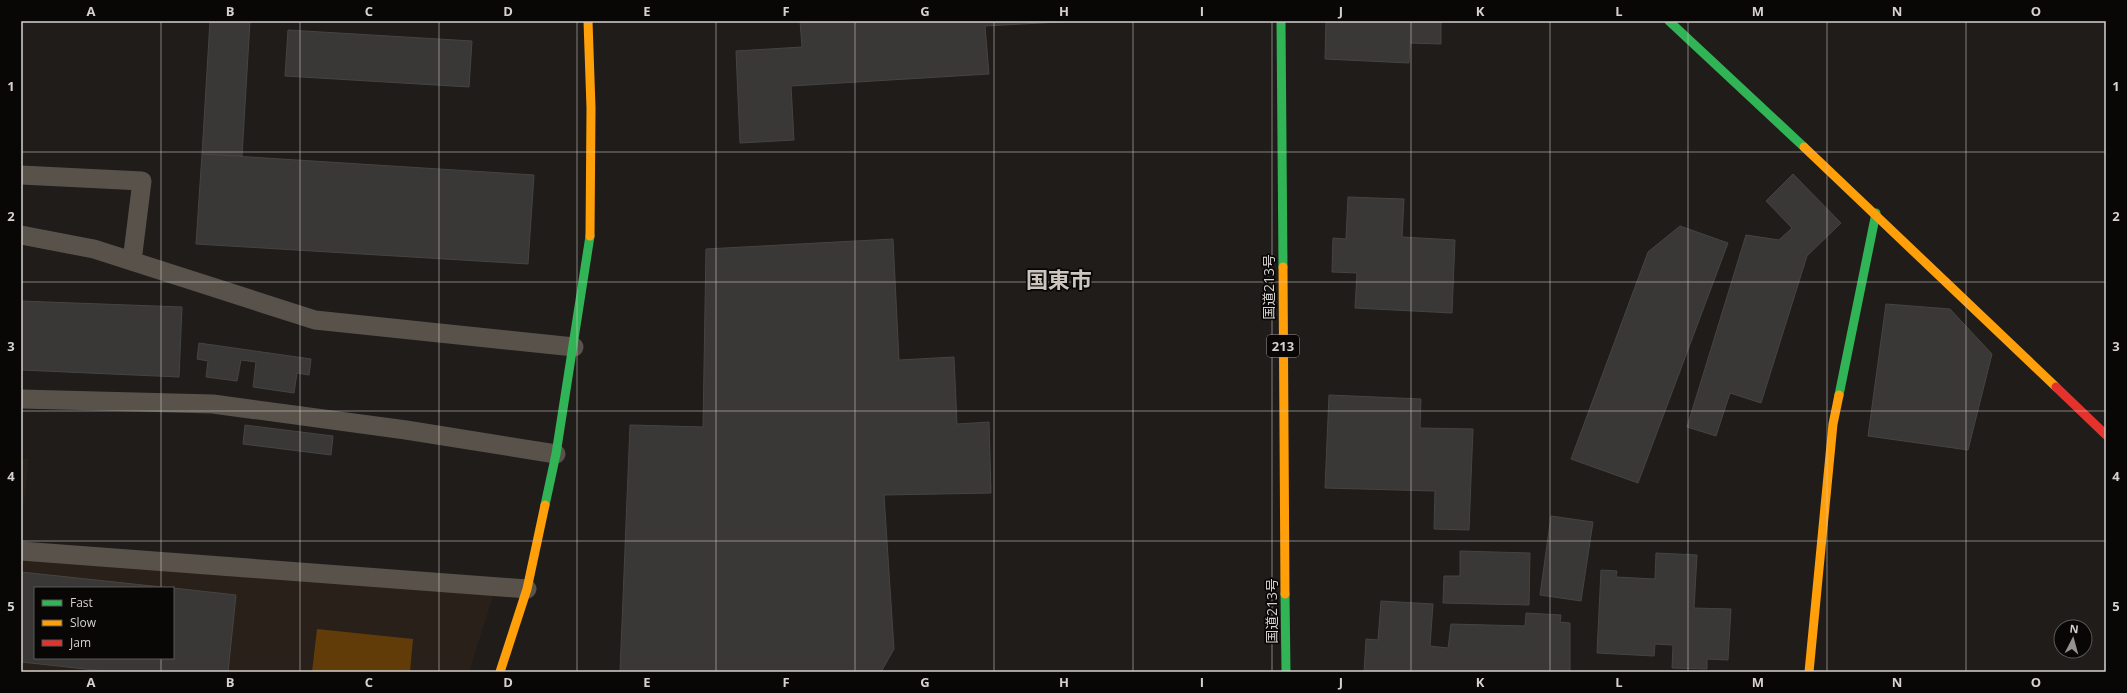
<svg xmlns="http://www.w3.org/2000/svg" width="2127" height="693" font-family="'Open Sans','Noto Sans JP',sans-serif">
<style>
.built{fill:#292119;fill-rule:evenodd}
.water{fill:#613c08}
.building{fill:#3a3836;stroke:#464442}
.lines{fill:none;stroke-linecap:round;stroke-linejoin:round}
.lane{stroke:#58524b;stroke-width:19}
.fast{stroke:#30b455;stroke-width:9}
.slow{stroke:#ff9f0a;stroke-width:9}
.jam{stroke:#e5322d;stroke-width:9}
.grid{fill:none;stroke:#d5d1ce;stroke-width:1;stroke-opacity:0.55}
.labels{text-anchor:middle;stroke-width:3.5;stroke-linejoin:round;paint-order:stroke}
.shield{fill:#090706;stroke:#989492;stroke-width:1}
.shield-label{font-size:13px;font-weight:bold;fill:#d5d1ce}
.street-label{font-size:14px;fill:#d5d1ce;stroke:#090706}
.town-label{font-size:22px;font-weight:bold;fill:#cbc5be;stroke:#090706}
.neatline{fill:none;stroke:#d5d1ce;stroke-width:1.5}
.grid-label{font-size:13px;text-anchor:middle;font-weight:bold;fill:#d5d1ce}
</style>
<rect width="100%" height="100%" fill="#1f1c1a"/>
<g class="built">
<path d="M21,459H29L21,532Z"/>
<path d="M21,550L494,593L469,672H21ZM35,588H173V658H35Z"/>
</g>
<path class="water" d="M317,629L413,639L410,672H312Z"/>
<g class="building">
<path d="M210,21H250L242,156L202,154Z"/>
<path d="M800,21H1079L985,26L989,74L791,86L794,140L740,143L736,51L802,47Z"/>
<path d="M1326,21H1441V44L1410,43L1409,63L1325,59Z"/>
<path d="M288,30L472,41L469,87L285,76Z"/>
<path d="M202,154L534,175L528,264L196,244Z"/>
<path d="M1793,174L1841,223L1807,256L1761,403L1730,393L1716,436L1687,427L1746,235L1779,240L1792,228L1766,201Z"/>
<path d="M1348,197L1404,199L1402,237L1455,240L1452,313L1355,308L1357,273L1332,272L1333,238L1346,239Z"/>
<path d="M1680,226L1728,243L1638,483L1571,459L1648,252Z"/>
<path d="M893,239L899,360L954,357L957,424L989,422L991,493L884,495L894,649L881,672H620L630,425L703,427L706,249Z"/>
<path d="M21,301L182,307L179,377L21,370Z"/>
<path d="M1886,304L1950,309L1992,354L1968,450L1868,436Z"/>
<path d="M199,343L311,359L309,375L297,373L294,393L253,387L256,362L241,360L237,381L206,377L208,361L197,359Z"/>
<path d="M1329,395L1421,399L1420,428L1473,429L1469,530L1434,529L1435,491L1325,488Z"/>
<path d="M245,425L333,436L331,455L243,444Z"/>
<path d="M1551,516L1593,522L1581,601L1540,595Z"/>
<path d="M1460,551L1530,553L1529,605L1443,603L1444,576H1460Z"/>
<path d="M1656,553L1697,555L1694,608L1731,609L1728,660L1707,659V669L1672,668L1673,645L1655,644L1654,656L1597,653L1601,570L1617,571L1616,577L1655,579Z"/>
<path d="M21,572L171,588H35V658H173V588L236,595L228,672H113L21,662Z"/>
<path d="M1381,601L1433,604L1430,646L1448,648L1451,624L1525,626L1526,613L1561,615L1560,622L1570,623V672H1364L1366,639L1378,640Z"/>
</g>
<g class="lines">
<g class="lane">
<path d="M21,175L142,181L132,261"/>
<path d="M21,235L94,249L315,320L574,347"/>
<path d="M21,399L213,404L406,430L556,454"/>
<path d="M21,551L527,589"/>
</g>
<g class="fast">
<path d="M1281,21L1283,267"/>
<path d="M1669,21L1804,147"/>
<path d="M1839,395L1876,213"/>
<path d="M545,505L556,454L590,236"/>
<path d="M1285,594L1286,672"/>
</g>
<g class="slow">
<path d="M588,21L591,108L590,236"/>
<path d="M1804,147L2056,387"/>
<path d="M1283,267L1285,594"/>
<path d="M500,672L527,589L545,505"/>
<path d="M1809,672L1833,424L1839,395"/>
</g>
<path class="jam" d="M2056,387L2106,435"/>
</g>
<path class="grid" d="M161,21V588M300,21V672M439,21V672M577,21V672M716,21V672M855,21V672M994,21V672M1133,21V672M1272,21V672M1411,21V672M1550,21V672M1688,21V672M1827,21V672M1966,21V672M21,152H2106M21,282H2106M21,411H2106M21,541H2106M161,658V672"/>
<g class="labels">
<rect class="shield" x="1267" y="335" width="32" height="22" rx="3"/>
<g class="shield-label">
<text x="1283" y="351">213</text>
</g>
<g class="street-label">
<text transform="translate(1269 287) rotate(-90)" y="5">国道213号</text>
<text transform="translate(1272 611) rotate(-90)" y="5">国道213号</text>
</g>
<g class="town-label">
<text x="1059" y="288">国東市</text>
</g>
</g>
<rect width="2127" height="693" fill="none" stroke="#090706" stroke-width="44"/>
<rect x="34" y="587" width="140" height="72" fill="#090706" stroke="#5b5856"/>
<rect x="42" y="600" width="20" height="6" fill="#30b455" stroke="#5b5856"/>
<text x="70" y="607" font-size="12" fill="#d5d1ce">Fast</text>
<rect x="42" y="620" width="20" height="6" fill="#ff9f0a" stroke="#5b5856"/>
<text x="70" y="627" font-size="12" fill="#d5d1ce">Slow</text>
<rect x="42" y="640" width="20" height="6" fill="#e5322d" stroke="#5b5856"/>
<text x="70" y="647" font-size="12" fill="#d5d1ce">Jam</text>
<g transform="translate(2073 639) rotate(6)"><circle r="19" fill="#090706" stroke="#5b5856"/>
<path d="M0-3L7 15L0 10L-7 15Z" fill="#95928f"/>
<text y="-6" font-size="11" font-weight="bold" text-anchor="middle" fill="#d5d1ce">N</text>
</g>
<rect x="22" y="22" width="2083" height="649" class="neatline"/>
<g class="grid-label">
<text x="91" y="16">A</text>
<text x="230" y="16">B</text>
<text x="369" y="16">C</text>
<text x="508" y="16">D</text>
<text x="647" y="16">E</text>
<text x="786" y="16">F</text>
<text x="925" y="16">G</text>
<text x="1064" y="16">H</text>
<text x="1202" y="16">I</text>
<text x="1341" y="16">J</text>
<text x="1480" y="16">K</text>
<text x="1619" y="16">L</text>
<text x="1758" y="16">M</text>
<text x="1897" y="16">N</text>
<text x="2036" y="16">O</text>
<text x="11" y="91">1</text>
<text x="2116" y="91">1</text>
<text x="11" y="221">2</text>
<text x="2116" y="221">2</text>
<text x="11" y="351">3</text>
<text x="2116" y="351">3</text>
<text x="11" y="481">4</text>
<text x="2116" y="481">4</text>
<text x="11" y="611">5</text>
<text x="2116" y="611">5</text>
<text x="91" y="687">A</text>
<text x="230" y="687">B</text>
<text x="369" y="687">C</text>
<text x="508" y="687">D</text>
<text x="647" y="687">E</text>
<text x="786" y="687">F</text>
<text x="925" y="687">G</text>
<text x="1064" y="687">H</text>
<text x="1202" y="687">I</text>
<text x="1341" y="687">J</text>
<text x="1480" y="687">K</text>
<text x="1619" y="687">L</text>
<text x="1758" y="687">M</text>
<text x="1897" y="687">N</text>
<text x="2036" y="687">O</text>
</g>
</svg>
